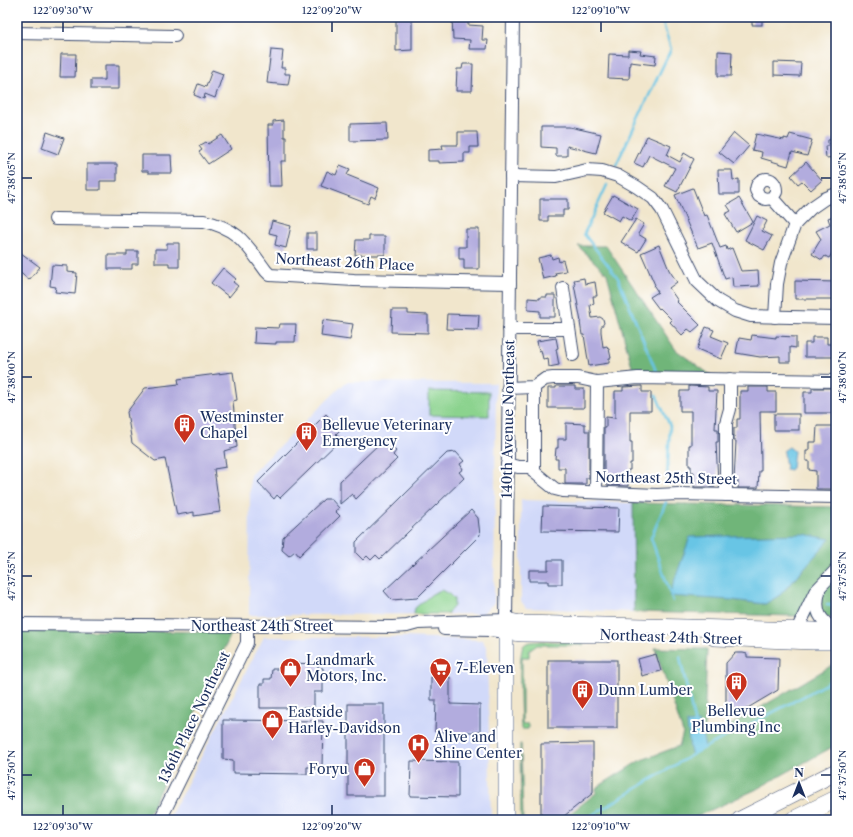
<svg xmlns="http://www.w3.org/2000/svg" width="853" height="837" font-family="'Libre Caslon Text',serif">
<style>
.built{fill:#d1d9f9}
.green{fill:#8bd38e;stroke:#538176}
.forest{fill:#70b579;stroke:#46726c;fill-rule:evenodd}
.water{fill:#67c5e5;stroke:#417aa2}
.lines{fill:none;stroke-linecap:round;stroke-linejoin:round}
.stream{stroke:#67c5e5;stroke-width:2.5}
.building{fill:#b2acde}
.minor-casing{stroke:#3b4a6e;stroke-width:14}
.major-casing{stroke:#3b4a6e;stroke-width:16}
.highway-casing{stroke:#3b4a6e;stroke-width:18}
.minor{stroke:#fff;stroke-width:12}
.major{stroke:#fff;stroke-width:15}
.highway{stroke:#fff;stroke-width:17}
.ticks{fill:none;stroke:#1b2f5e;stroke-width:1.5}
.labels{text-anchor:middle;stroke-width:4;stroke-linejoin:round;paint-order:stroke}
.street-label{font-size:14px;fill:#1b2f5e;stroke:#fff}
.poi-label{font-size:14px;fill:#1b2f5e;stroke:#fff;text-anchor:start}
.neatline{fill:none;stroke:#1b2f5e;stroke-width:1.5}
.ticks-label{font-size:10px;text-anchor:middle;fill:#1b2f5e}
</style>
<rect width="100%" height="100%" fill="#fff"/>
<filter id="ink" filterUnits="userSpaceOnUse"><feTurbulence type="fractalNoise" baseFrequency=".025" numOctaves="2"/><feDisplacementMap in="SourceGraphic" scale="8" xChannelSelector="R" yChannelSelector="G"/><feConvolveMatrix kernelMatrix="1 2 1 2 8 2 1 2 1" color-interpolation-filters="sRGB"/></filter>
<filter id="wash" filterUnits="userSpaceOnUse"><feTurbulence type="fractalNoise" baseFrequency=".012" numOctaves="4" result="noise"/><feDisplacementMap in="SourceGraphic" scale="16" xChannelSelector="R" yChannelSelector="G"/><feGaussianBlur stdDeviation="0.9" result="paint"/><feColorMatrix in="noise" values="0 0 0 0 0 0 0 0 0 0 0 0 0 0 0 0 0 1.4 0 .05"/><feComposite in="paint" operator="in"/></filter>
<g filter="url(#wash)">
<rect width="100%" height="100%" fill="#f1e6cc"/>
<g class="built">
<path d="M346,382L496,383L494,603L482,614L249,615L250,475Z"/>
<path d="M521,500L633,503L634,612L526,608L521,601Z"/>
<path d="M264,637H405L482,640L487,648L491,820H168Z"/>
</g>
<g class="green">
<path d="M429,391L489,392V416L429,415Z"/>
<path d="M441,590L449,594L454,599V606L447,614H414L415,608L432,594Z"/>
<path d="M542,641L584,643L583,645H537L529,651V657H522V724H528V729H521C521,715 517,653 524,645C528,641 536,642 542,641Z"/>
<path d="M520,744H521L523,818H521Z"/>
</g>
<g class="forest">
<path d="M578,246H606L676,350L712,376L634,374L607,274Z"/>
<path d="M633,503L836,507V617L634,612ZM804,569L780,595L765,604L732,600Z"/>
<path d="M17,630L232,632L146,820H17Z"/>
<path d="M655,648L707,649L704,729L709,734L719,732L836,663V745L755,790L689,820H562L596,793V788L639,761L679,746L683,733Z"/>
</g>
<g class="water">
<path d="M789,447L794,451L792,468L790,470L786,469L784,452L783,451Z"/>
<path d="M803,534L830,539L780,595L765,604L732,600L669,596L690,537Z"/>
<path d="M699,722L705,747L692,755L690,749L687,723Z"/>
</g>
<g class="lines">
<g class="stream">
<path d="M616,165L671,49L661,17"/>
<path d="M607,185L584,234L618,278L656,371"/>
<path d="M656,395L670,426L667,479"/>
<path d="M666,502L651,538L673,601"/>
<path d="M827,605L836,606"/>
<path d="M680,657L695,725"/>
<path d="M700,750L806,695L836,678"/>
<path d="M584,820L700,750L699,747"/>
</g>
</g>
<g id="blocks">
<g class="building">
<path d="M396,17H412V50L396,51Z"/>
<path d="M452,17H468V25L483,26L482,40H488L487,49H469L470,40L453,39Z"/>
<rect x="752" y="17" width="10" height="8"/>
<path d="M271,50L283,51L281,68H285V74H290L288,85L267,83Z"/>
<path d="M628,50L641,51L640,54L656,56L655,65L630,62L629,79L608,78L609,54L628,55Z"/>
<path d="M718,51L732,52L731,76H718Z"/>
<path d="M61,54H76L75,77H60Z"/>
<path d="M774,62L801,63L800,76L774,75Z"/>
<path d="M463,64H473L472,91H456L457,69H462Z"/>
<path d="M105,65H119V89H91V80H105Z"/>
<path d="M212,70L223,74L215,98L205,94L204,99L194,95L198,84L206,87Z"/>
<path d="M284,120V137H286V161H281L282,186H269L268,125H273V121Z"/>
<path d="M387,123L388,140L350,141V124Z"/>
<path d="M541,127H570L601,134L596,153L567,146V156H556V148L541,147Z"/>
<path d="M47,132L64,138L58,154L42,148Z"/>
<path d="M458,132H477L478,147H470V153H464V162L439,163V161H428V150L443,149L442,145H458Z"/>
<path d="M734,133L749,146L734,164L719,152Z"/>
<path d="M756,134L784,140V138L788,139L790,134L812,140L807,156L792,152L788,166L761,158L762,152L752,150Z"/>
<path d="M222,135L231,149L208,164L199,152L202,150L199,146L206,142L208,144Z"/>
<path d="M647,136L671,146L667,155L680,162L684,153L694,159L677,192L665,186L675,168L649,155L643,167L634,163Z"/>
<path d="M836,139V157L826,158L825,146H828V140Z"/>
<path d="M142,155H171L172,173H148V171H142Z"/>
<path d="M806,162L822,180L811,190L802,181L798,184L791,176Z"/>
<path d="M87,164H117V181H100V190H87Z"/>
<path d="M340,165L350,169L347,175L379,188L375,198L371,196L368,204L321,186L327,171L336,175Z"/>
<path d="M718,170H732L733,180L739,179V194H719Z"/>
<path d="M693,188L704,216L707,215L720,248L726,246L727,250L732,248L741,271L758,270L759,286L733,287L732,277L725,279L712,243L698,248L675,195Z"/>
<path d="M613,195L638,209L631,221L622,216L619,221L603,212Z"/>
<path d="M739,198L753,222L736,232L725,214L731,211L727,205Z"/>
<path d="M540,199H568V210H563V216H548V221H540Z"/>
<path d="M836,215V247L829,258L825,256L822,260L812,254L821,239L816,231L830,224L828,218Z"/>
<path d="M757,216L767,221L762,231L772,236L764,250L745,240Z"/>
<path d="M636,219L644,224L638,234L646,239L638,252L621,242Z"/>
<path d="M272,221L291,226L286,248L275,245L277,235L269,233Z"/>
<path d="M466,229H479V269H464V259H459V247H466Z"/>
<rect x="307" y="233" width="10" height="16"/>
<path d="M369,236H385V255H355L356,240H369Z"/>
<path d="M167,243H179V267H169V263H155V249H167Z"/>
<path d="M659,245L669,270L677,282L669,288L678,301L677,302L700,325L692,332L688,329L682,335L670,322L672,320L660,308L659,309L650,297L658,292L654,286L655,285L641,253Z"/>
<path d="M17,250L40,267L29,280L17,270Z"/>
<path d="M127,251H138V264H132V269H108V255H127Z"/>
<path d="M551,255L552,259L558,257L559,262L563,260L566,271L555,273L556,276L543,279L538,258Z"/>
<path d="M52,265L67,266V272L77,273L75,294L55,292L56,287L50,286Z"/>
<path d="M223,268L236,279L233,282L238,286L229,297L211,283Z"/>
<path d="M584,278L585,284L595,282L597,296H593L594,304L590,305L592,318L600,317L603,319L604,323L601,327V332L603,347L607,346L608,349H609L611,358H609V363L589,366L584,335H582L580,322H581L574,284L575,283L574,280Z"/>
<path d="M795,281L836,282V299H795Z"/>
<path d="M547,295H555V317H540V311L528,310V298L540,299V297H547Z"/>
<path d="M392,310H408V314L428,315V333L391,332Z"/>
<path d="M447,314L479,315L478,330L446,329Z"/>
<path d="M323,320L353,324L350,340L321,336Z"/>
<path d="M280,324H296L295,342H276V344L254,343L255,327L279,328Z"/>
<path d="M706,327L714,330L711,336L728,343L721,359L697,349Z"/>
<path d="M752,335L776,338V336L796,337V348L790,347V362H780V356L760,357L736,353L739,338L751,340Z"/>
<path d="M812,337H827V344H836V357H805V343H812Z"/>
<path d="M556,338L558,348L556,349L559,365L549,367L548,358L543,359L541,350L539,351L537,341Z"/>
<path d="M233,372L237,400L233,401L237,447L224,451L226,467L214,469L220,512L194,516V512L177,515L165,459L155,461L132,443L127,412L145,388L179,384L178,379Z"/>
<path d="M556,386H575V389H584V408H548V388H556Z"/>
<path d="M642,386V392H651V411H630V442H632V463H630V470H628V486L607,485V479H604V427H606V417L615,418V391H623V387Z"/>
<path d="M689,386L708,387V391H717L715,429H718V442H716L718,482H715V487H694V472H691V466H689V445H691V411H680V391H689Z"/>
<path d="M748,387H768V392H776V411H760L761,465V471H759L758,488H738V481H734L736,441H734V428H737V419H740V391H748Z"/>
<path d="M812,388H836V413H804V392H812Z"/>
<path d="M326,414L341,429L336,434L341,439L280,498L277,495L274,499L258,482Z"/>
<rect x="774" y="414" width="25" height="16"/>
<path d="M566,423L585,424V431H589V478H586V484H565V468H558V459H555L556,448H558V439H566Z"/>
<path d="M817,426H836V489H816V471L809,470V461H806V451H809V442H816Z"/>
<path d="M380,443L389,444L396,451L393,455L397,459L356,499L352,494L340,504V481Z"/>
<path d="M456,452L464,461L460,464L463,469L459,472L464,478L380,559L376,555L371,560L367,556L363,560L356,553V542L447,453Z"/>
<path d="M324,499H331L339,508L335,511L340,516L299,556L295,551L289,556L282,550L283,537Z"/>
<path d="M543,506L619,508L618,532L542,531Z"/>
<path d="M471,510L478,518L480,535L417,598L392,600L384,591Z"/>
<path d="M548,560H562V584H548V581H529V570H548Z"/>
<path d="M735,653H743L747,654V657L779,658L778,690L746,709V712H726V663Z"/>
<path d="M656,654L661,671L642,676L638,659Z"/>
<rect x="548" y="660" width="69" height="68"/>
<path d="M290,663L318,664V668H323V692H314V708H260V684H264V679H271L272,669H290Z"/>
<path d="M431,677H450V704L480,705V732H435L436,700H431Z"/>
<rect x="348" y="704" width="36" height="92"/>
<path d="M223,720L323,721L322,767H307V774L233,773V760L223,759Z"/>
<path d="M593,743V793L559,820H541V744Z"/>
<path d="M411,761L458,762V797L410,796Z"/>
</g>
</g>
</g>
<g filter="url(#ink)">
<use href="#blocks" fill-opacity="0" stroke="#3b4a6e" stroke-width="1"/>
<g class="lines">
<defs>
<g id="minor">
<path d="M17,33L175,36"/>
<path d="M511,176L556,177L587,170L602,171L618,176L637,187L653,198L662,210L697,281L718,301L735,311L751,316L836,318"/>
<path d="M772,198L765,199L759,196L756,190C758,174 777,176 776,192L772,198L795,224"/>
<path d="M55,219L204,221C239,229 246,244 266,271L270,275L354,280L510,283"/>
<path d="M563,288L573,355"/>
<path d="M775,317L777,284L781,263L795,224L811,208L824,199L836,194"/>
<path d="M509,329H569"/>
<path d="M534,387V472L555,489L563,491L657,495L678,494L836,497"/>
<path d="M508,388L534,387L545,379L553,378H578L597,382L638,378L836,381"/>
<path d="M507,464L518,467H534"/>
<path d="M596,492L597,382"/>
<path d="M726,495V423L730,409V379"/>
<path d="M819,592C814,611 820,621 836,630"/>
<path d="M17,624L393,627L407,626L418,623L506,620L513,17"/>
<path d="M444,629L490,630L505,632"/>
<path d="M797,630L815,592L836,570"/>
<path d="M160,820L247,643V626"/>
</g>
<g id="major">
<path d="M505,632L522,634L606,635"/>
<path d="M714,638L813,642H830L836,637"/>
<path d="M506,820V620L521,623L814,630L836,633"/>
</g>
<g id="highway">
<path d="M740,820L836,772"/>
<path d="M793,820L836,799"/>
</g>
</defs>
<use href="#minor" class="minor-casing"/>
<use href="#major" class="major-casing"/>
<use href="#highway" class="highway-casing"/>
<use href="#minor" class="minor"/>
<use href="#major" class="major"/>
<use href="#highway" class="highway"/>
</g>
</g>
<path class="ticks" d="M63,22V32M332,22V32M601,22V32M22,178H32M821,178H831M22,377H32M821,377H831M22,576H32M821,576H831M22,775H32M821,775H831M63,805V815M332,805V815M601,805V815"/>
<defs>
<symbol id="building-pin" viewBox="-11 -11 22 30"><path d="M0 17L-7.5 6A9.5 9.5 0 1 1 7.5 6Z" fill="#c8321e" stroke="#fff"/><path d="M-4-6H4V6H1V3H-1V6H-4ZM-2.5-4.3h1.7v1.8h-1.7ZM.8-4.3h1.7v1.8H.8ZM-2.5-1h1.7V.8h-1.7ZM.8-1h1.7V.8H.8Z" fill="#fff"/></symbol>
<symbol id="shop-pin" viewBox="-11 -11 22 30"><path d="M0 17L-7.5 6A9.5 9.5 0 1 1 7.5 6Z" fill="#c8321e" stroke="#fff"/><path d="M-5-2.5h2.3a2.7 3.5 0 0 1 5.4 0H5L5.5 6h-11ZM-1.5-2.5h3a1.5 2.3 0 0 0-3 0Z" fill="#fff"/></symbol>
<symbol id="supermarket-pin" viewBox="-11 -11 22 30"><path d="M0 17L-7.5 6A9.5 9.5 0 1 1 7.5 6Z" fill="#c8321e" stroke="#fff"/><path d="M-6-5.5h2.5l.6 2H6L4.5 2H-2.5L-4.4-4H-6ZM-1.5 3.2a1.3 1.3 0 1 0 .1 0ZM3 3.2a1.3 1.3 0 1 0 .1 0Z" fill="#fff"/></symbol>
<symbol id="hospital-pin" viewBox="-11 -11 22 30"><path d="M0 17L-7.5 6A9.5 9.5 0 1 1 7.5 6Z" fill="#c8321e" stroke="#fff"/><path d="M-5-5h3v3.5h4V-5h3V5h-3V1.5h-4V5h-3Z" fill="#fff"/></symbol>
</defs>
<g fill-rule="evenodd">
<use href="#building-pin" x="172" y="412" width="25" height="34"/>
<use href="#building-pin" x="294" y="420" width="25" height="34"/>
<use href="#shop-pin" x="278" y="656" width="25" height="34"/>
<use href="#supermarket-pin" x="428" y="656" width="25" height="34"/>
<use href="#building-pin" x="724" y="670" width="25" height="34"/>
<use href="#building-pin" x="570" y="678" width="25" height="34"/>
<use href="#shop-pin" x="260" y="708" width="25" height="34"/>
<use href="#hospital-pin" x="406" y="732" width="25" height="34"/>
<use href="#shop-pin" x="352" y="756" width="25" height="34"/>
</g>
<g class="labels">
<g class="street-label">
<text transform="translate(345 262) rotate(3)" y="5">Northeast 26th Place</text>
<text transform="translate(508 419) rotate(-89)" y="5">140th Avenue Northeast</text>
<text transform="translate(666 478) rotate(1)" y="5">Northeast 25th Street</text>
<text x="262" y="631">Northeast 24th Street</text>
<text transform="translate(671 637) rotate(2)" y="5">Northeast 24th Street</text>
<text transform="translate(194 717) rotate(-64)" y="5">136th Place Northeast</text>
</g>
<g class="poi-label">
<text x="200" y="422">Westminster<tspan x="200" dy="16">Chapel</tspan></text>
<text x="322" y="430">Bellevue Veterinary<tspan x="322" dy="16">Emergency</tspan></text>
<text x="306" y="665">Landmark<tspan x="306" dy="16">Motors, Inc.</tspan></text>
<text x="456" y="673">7-Eleven</text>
<text x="598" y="695">Dunn Lumber</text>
<text x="736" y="716" text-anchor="middle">Bellevue<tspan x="736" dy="16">Plumbing Inc</tspan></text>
<text x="288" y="717">Eastside<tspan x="288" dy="16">Harley-Davidson</tspan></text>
<text x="434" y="742">Alive and<tspan x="434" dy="16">Shine Center</tspan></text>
<text x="348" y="774" text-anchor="end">Foryu</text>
</g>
</g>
<rect width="853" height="837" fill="none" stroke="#fff" stroke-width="44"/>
<g transform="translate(799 783)" stroke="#ffffff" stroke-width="3" paint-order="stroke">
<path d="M0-3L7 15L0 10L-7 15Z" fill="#1b2f5e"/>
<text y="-6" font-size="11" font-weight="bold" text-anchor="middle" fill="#1b2f5e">N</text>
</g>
<rect x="22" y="22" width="809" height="793" class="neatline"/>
<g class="ticks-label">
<text x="63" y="14">122°09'30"W</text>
<text x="332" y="14">122°09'20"W</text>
<text x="601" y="14">122°09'10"W</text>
<text transform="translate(11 178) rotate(-90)" y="4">47°38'05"N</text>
<text transform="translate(842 178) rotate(-90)" y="4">47°38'05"N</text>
<text transform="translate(11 377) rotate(-90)" y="4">47°38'00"N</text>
<text transform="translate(842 377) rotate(-90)" y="4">47°38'00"N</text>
<text transform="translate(11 576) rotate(-90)" y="4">47°37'55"N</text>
<text transform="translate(842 576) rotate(-90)" y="4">47°37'55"N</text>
<text transform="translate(11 775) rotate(-90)" y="4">47°37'50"N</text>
<text transform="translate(842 775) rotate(-90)" y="4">47°37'50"N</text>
<text x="63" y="830">122°09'30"W</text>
<text x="332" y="830">122°09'20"W</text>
<text x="601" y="830">122°09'10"W</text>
</g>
</svg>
